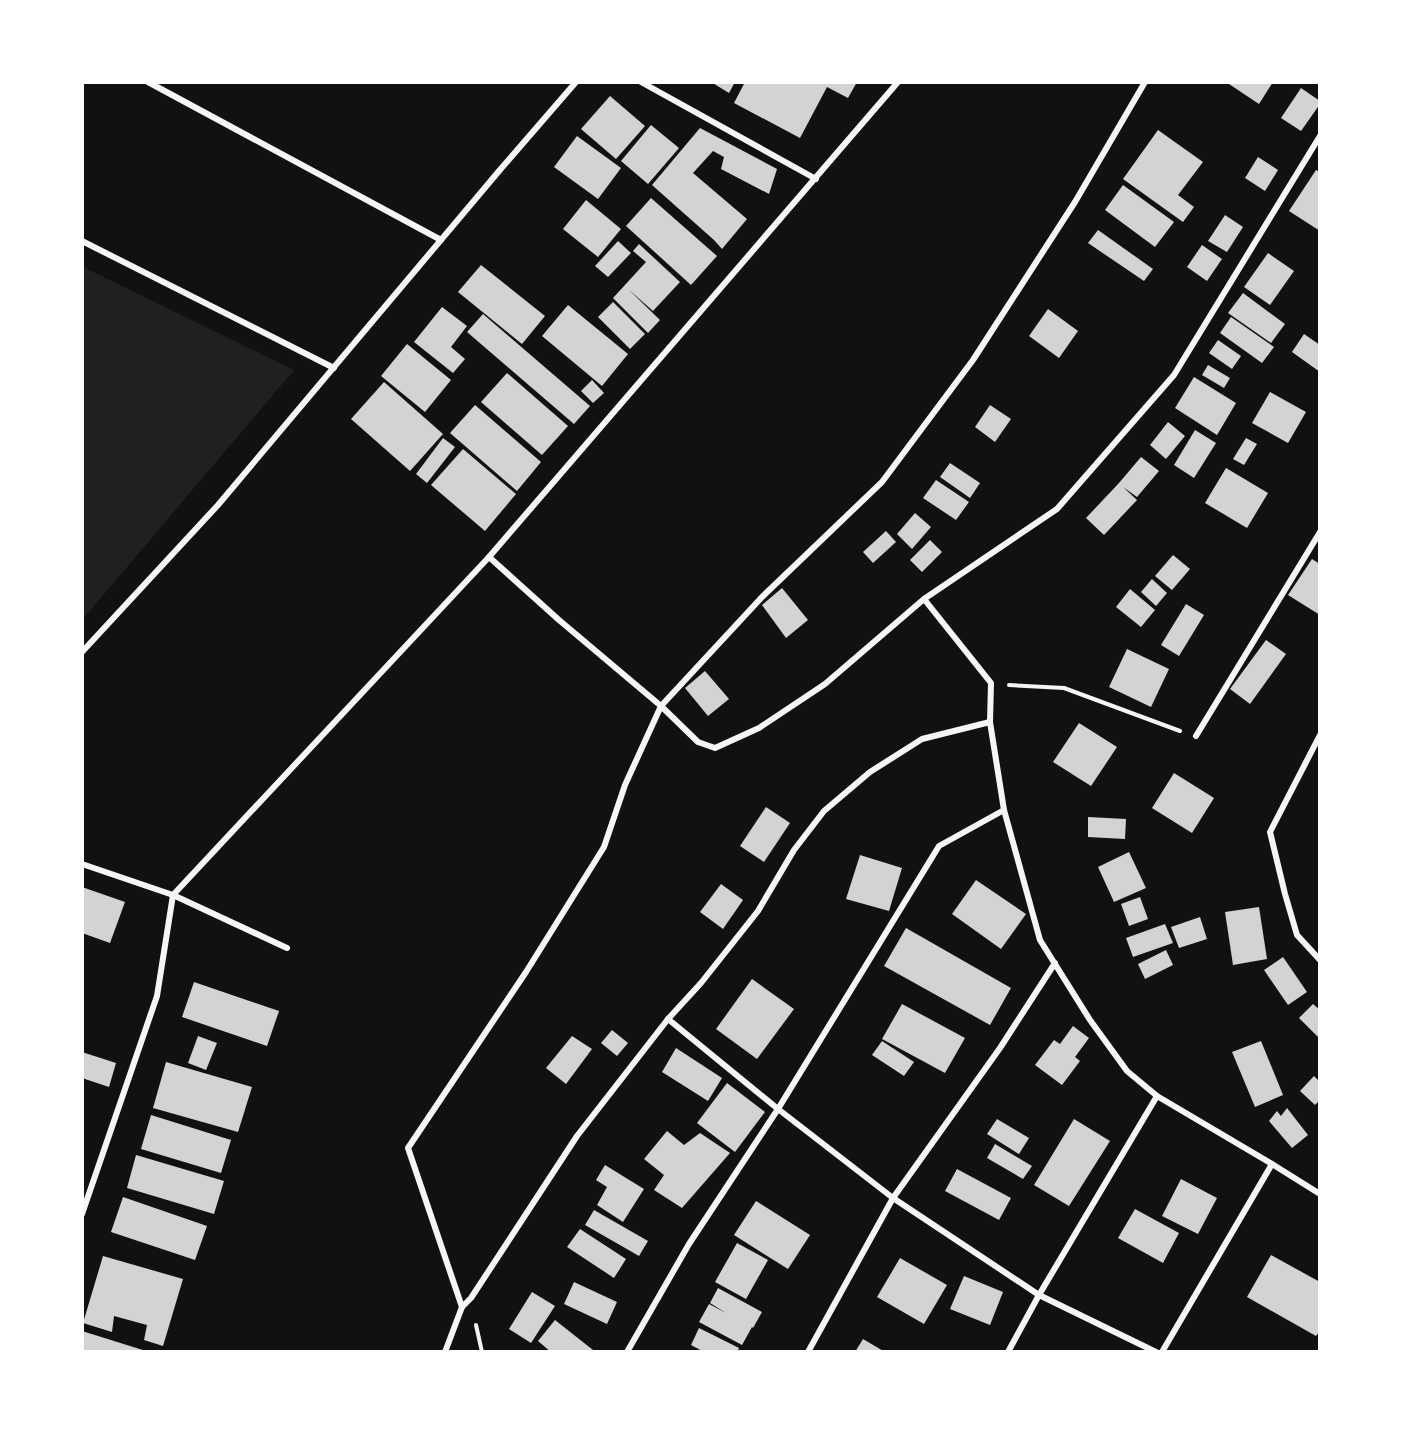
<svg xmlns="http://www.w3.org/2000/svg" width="1402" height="1434" font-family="Cabin,sans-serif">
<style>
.green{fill:#202020}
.building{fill:#d3d3d3}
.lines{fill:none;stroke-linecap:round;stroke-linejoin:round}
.path{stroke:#f5f5f5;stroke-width:4}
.minor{stroke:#f5f5f5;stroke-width:6}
</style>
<rect width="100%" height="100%" fill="#111"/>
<path class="green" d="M83,267L294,370L83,619Z"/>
<g class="building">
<path d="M711,82H735L729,93Z"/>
<path d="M745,82H857L848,98L827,87L800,138L734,103Z"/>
<path d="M1226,82H1273L1259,104Z"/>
<path d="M1301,88L1320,101V104L1301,131L1281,118Z"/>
<path d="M610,96L645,126L616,159L581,129Z"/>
<path d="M651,125L679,148L648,184L621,161Z"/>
<path d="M700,128L777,169L769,194L721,169L724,157L713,151L693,173L747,219L722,249L714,240L652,185Z"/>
<path d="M1158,130L1203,162L1178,195L1194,207L1183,222L1123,179Z"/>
<path d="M577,136L621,168L598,199L554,167Z"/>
<path d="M1258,157L1278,170L1265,191L1245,178Z"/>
<path d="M1316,170L1320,172V231L1289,211Z"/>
<path d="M1123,185L1174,222L1155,247L1105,210Z"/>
<path d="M651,198L717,256L691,285L626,226Z"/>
<path d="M586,200L621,229L598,257L563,229Z"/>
<path d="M1225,215L1243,227L1227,252L1208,241Z"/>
<path d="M1098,230L1153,269L1144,281L1088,243Z"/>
<path d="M618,241L631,253L608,277L595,266Z"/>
<path d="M639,244L680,282L653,311L628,289L660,320L648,333L613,298L646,262L633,251Z"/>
<path d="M1202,245L1222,259L1207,281L1187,267Z"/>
<path d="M1268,253L1294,271L1270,305L1244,287Z"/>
<path d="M481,265L545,316L522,344L458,292Z"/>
<path d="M1243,293L1285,324L1271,343L1228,313Z"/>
<path d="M613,302L645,334L630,349L598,317Z"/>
<path d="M568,305L628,354L602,386L542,336Z"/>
<path d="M442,307L467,326L451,347L465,359L453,373L414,342Z"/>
<path d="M1048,309L1078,331L1059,358L1029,336Z"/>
<path d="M483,314L590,406L574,424L467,332Z"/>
<path d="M1231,317L1274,347L1262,363L1220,333Z"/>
<path d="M1304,334L1320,345V372L1292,352Z"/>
<path d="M1218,340L1241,356L1232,369L1209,353Z"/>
<path d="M407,344L451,380L425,412L381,376Z"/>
<path d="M1208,365L1230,378L1224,388L1202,375Z"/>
<path d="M507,373L568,426L542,455L481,402Z"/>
<path d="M1194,377L1236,403L1217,435L1175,408Z"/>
<path d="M592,380L604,393L593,403L581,391Z"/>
<path d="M384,382L443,434L410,471L351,419Z"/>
<path d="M1270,392L1306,412L1288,443L1252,423Z"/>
<path d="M475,405L541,462L517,491L450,433Z"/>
<path d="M990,405L1011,419L995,442L975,427Z"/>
<path d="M1168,422L1185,436L1166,459L1150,445Z"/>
<path d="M1195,430L1216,443L1194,478L1174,465Z"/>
<path d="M443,438L455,447L427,483L416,474Z"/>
<path d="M1246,438L1257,444L1244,465L1233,459Z"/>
<path d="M463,449L516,494L485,531L431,485Z"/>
<path d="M1141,457L1159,471L1137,497L1123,487L1137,500L1104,535L1086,518L1119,483Z"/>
<path d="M950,463L980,483L970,498L940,477Z"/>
<path d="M1226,468L1268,493L1247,528L1205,503Z"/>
<path d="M936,480L969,502L956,520L923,498Z"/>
<path d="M915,513L931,527L912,549L897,534Z"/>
<path d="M886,531L896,542L873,563L863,552Z"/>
<path d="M930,540L942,552L922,572L910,560Z"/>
<path d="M1173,555L1190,569L1172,590L1155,576Z"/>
<path d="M1312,559L1320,564V615L1288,595Z"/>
<path d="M1152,579L1167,593L1156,606L1141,592Z"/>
<path d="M782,588L808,620L786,638L762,605Z"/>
<path d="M1130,589L1155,610L1141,627L1116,607Z"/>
<path d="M1186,604L1204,615L1179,656L1161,645Z"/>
<path d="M1266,640L1286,654L1250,704L1230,689Z"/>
<path d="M1127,649L1169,669L1151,707L1109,687Z"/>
<path d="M705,671L729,699L708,716L685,688Z"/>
<path d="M1079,723L1117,747L1091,786L1053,762Z"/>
<path d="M1174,773L1214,798L1192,833L1152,808Z"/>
<path d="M766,807L790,823L764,862L740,846Z"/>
<path d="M1088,817L1126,819L1125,839L1088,837Z"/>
<path d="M1129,852L1146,888L1114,902L1098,867Z"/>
<path d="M860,855L902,868L889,911L846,899Z"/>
<path d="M976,880L1026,914L1001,949L952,914Z"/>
<path d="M721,884L743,900L723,929L700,912Z"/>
<path d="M82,887L125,902L110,943L82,933Z"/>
<path d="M1140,897L1148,919L1129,926L1121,904Z"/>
<path d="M1259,907L1267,959L1233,965L1225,912Z"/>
<path d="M1200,917L1207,939L1179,948L1171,927Z"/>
<path d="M1165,924L1173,943L1133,957L1126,938Z"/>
<path d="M906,928L1011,988L990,1025L884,966Z"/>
<path d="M1166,950L1173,965L1145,979L1138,964Z"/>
<path d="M1283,957L1307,992L1288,1005L1264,970Z"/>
<path d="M752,979L794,1009L757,1059L716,1029Z"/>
<path d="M194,982L279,1011L267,1046L182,1017Z"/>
<path d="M902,1004L965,1038L945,1073L882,1039Z"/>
<path d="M1313,1004L1320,1010V1039L1299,1018Z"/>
<path d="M1073,1026L1089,1038L1075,1057L1080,1061L1062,1085L1035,1065L1054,1040L1060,1044Z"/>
<path d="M612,1030L628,1043L617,1056L601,1043Z"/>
<path d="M198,1036L217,1043L206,1070L188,1063Z"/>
<path d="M572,1036L592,1049L566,1084L546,1068Z"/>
<path d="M882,1041L914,1062L904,1076L872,1055Z"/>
<path d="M1261,1041L1283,1095L1255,1107L1232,1052Z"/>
<path d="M676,1048L722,1078L708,1101L662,1072Z"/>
<path d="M82,1052L116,1063L109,1087L82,1078Z"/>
<path d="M166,1062L252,1087L238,1132L153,1108Z"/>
<path d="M1314,1076L1320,1082V1100L1315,1105L1300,1091Z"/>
<path d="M727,1083L765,1112L735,1152L697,1123Z"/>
<path d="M1287,1108L1308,1135L1292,1148L1269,1121L1277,1111L1281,1116Z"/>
<path d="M151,1115L231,1140L221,1173L141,1149Z"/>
<path d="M997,1119L1029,1138L1019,1154L987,1134Z"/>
<path d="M1074,1119L1110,1141L1069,1206L1034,1185Z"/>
<path d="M667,1131L684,1145L700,1133L730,1153L682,1208L654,1190L664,1175L644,1159Z"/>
<path d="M995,1144L1032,1166L1023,1179L987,1158Z"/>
<path d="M136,1155L224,1181L214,1214L127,1188Z"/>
<path d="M605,1165L644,1189L623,1222L597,1205L607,1187L596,1180Z"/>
<path d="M957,1169L1011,1198L999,1220L945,1191Z"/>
<path d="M1181,1179L1217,1198L1198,1234L1162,1216Z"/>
<path d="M123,1197L207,1226L195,1260L111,1232Z"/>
<path d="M756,1201L810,1235L788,1269L734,1235Z"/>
<path d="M1135,1209L1179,1233L1163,1263L1118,1238Z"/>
<path d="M594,1210L648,1241L639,1256L585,1225Z"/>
<path d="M580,1229L626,1259L614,1278L567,1247Z"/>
<path d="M737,1243L768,1260L746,1299L715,1282Z"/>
<path d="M1271,1255L1320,1282V1331L1316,1336L1247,1297Z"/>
<path d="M103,1256L183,1279L163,1346L144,1340L147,1325L114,1316L112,1332L83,1323Z"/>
<path d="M900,1258L947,1285L924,1324L877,1297Z"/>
<path d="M964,1276L1003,1292L990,1325L950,1309Z"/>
<path d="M574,1282L617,1302L607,1324L564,1304Z"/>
<path d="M718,1288L762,1312L753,1328L752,1327L742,1345L699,1322L709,1304L726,1313L710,1303Z"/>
<path d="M532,1292L555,1306L531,1343L509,1329Z"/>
<path d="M555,1320L593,1350L592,1352H551L538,1341Z"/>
<path d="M699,1328L739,1348L737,1352H704L691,1345Z"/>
<path d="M82,1331L146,1351V1352H82Z"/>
<path d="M863,1339L885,1352H855Z"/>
</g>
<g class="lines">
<g class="path">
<path d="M1009,685L1064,688L1180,731"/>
<path d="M476,1325L482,1352"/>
</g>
<g class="minor">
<path d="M148,82L441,240"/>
<path d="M641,82L816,179"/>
<path d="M1145,82L1075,202L973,360L882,482L762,597L661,706L698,742L715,748L759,728L825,684L924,599L1057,509L1174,375L1320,136"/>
<path d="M82,241L334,368"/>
<path d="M924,599L991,683L990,722L1004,810L1040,940L1090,1020L1127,1071L1157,1096L1272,1164L1320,1194"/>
<path d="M82,652L218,505L499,171L576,82"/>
<path d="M1320,735L1270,832L1285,894L1297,935L1320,960"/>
<path d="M1196,736L1320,532"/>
<path d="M82,864L173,895L287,948"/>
<path d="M668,1019L778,1109L893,1198L1039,1295L1156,1352"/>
<path d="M82,1214L157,996L173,895L489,557L898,82"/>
<path d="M462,1307L408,1148L526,972L604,847L625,785L661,706L559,620L489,557"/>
<path d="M445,1352L462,1307L471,1298L577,1136L668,1019L701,983L758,911L794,850L824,811L870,772L922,739L990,722"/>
<path d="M627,1352L689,1244L778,1109L939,846L1004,810"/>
<path d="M808,1352L893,1198L1000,1048L1055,963"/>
<path d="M1008,1352L1039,1295L1157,1096"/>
<path d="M1162,1352L1272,1164"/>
</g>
</g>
<rect width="1402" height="1434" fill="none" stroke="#ffffff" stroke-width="168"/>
</svg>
